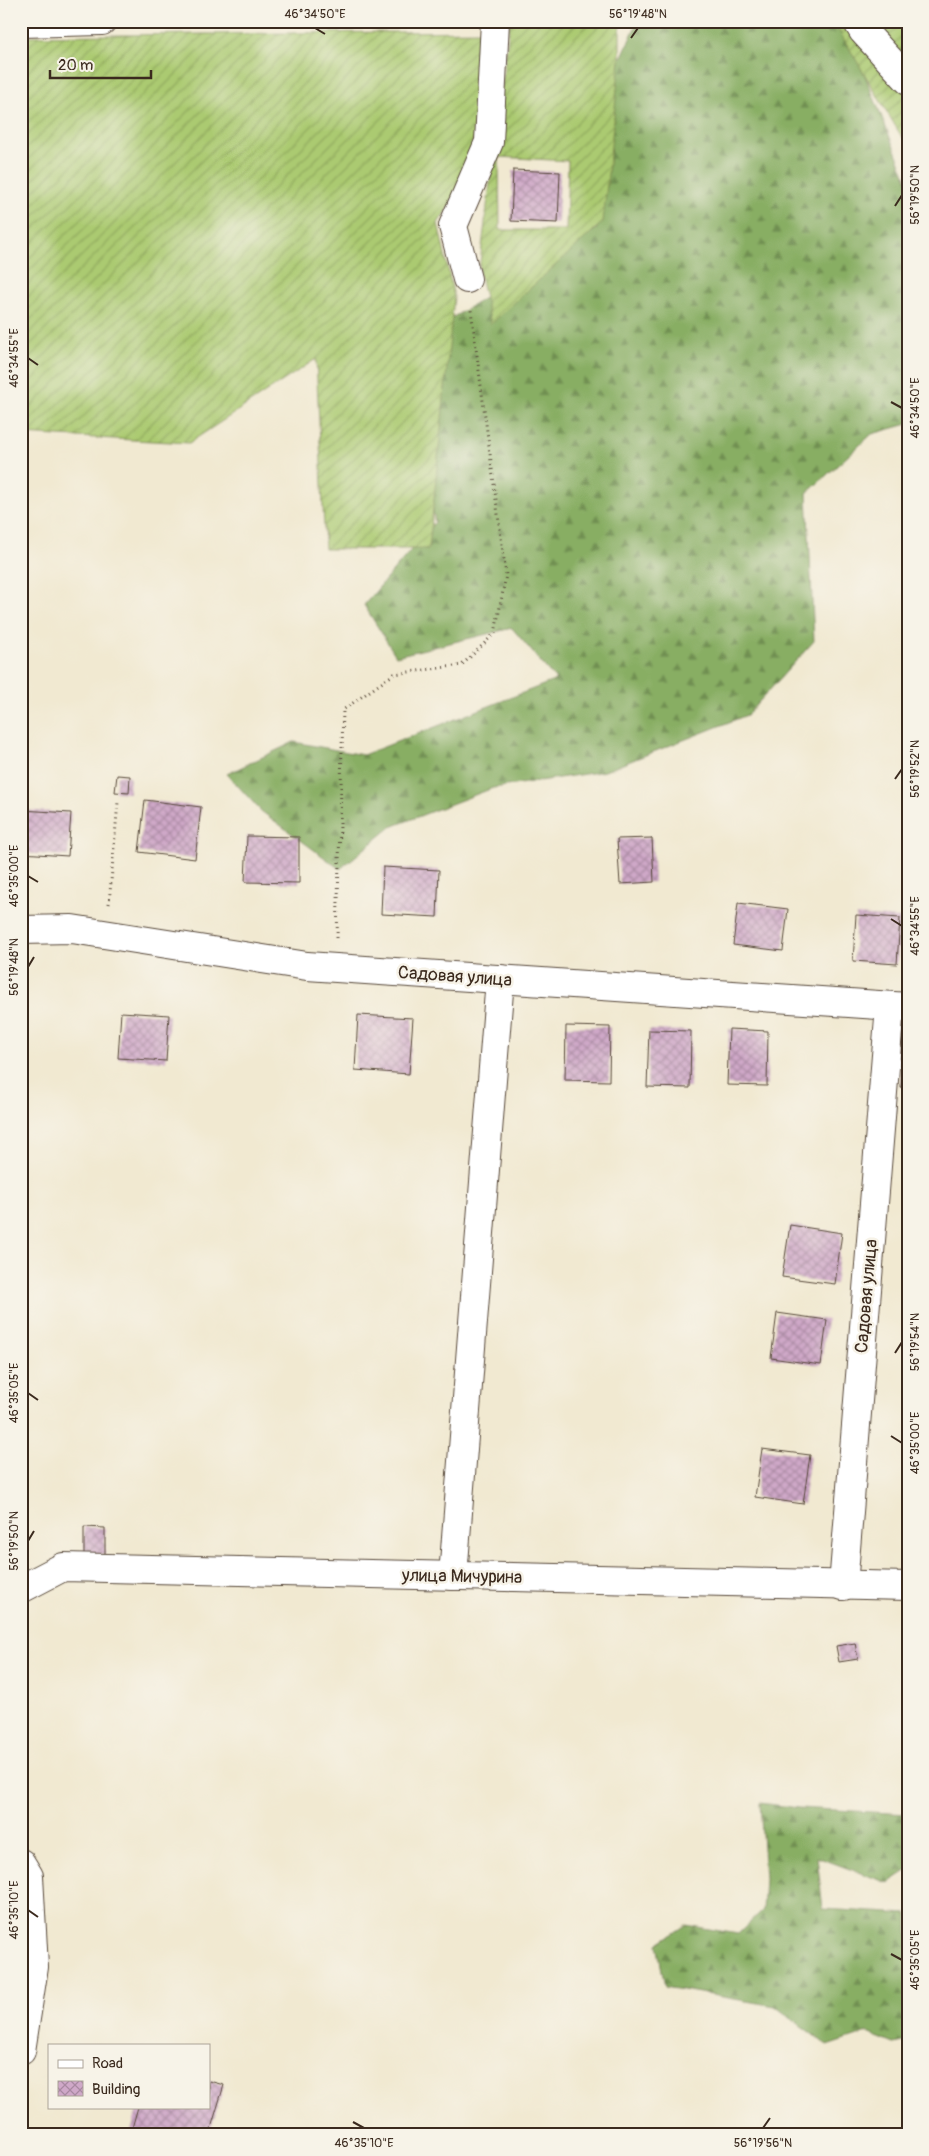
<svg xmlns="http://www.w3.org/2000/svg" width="929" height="2156" font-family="Pangolin,sans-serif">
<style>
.forest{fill:url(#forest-firs);stroke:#626c40}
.garden{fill:url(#garden-furrows);stroke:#737a48;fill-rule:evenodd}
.building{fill:url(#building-cross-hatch)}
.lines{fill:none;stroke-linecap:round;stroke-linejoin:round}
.minor-casing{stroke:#564739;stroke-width:30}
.path{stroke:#564739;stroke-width:3;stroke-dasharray:1 4;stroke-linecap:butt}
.minor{stroke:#fff;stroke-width:28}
.ticks{fill:none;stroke:#3b2a1e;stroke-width:2}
.labels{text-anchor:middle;stroke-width:5;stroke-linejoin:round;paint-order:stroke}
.street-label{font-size:18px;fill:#3b2a1e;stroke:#f7f3e8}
.neatline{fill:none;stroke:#3b2a1e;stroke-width:2}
.ticks-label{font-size:12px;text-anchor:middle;fill:#3b2a1e}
</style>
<defs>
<pattern id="forest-firs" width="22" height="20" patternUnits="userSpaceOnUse" patternTransform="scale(1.25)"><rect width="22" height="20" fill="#88ae63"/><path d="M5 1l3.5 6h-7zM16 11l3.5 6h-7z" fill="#708e51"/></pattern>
<pattern id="garden-furrows" width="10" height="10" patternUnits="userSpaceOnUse" patternTransform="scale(1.25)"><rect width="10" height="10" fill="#abca71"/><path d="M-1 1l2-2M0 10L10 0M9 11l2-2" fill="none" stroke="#8ca45c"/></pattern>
<pattern id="building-cross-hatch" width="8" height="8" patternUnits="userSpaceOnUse" patternTransform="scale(1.25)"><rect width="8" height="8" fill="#cfa8c8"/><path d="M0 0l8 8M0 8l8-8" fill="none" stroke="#a989a2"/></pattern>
</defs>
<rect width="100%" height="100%" fill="#f7f3e8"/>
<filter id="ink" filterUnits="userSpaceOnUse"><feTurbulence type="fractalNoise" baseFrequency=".02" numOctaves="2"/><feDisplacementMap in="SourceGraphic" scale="10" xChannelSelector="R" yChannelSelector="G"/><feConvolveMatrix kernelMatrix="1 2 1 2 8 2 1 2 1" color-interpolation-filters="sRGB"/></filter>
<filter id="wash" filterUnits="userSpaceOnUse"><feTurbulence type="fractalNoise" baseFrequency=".0096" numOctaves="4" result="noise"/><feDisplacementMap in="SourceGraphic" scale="20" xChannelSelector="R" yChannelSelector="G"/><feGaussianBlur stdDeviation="1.12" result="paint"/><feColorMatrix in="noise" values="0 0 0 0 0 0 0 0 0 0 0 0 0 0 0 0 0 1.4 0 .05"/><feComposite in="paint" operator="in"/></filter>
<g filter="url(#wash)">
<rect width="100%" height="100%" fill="#f1e9d1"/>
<g class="forest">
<path d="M638,21H843L908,182V424L872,434L807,493L814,641L747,715L605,771L493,788L391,827L340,869L261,811L227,774L294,742L363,755L556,680L512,628L396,656L364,605L435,522L418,418L442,324L597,229L581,124L623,54Z"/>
<path d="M760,1803L799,1808L908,1814V1870L888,1883L817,1857L823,1909L908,1914V2041L894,2044L867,2033L828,2046L775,2006L665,1987L657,1944L686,1925L738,1934L763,1910L765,1879Z"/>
</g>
<g class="garden">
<path d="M510,21H620V60L603,222L491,324L479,271ZM499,157L568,161L566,230H500Z"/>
<path d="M833,21H908V144L900,134Z"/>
<path d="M481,31L472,172L438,223L454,297L429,549H325L316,359L189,443L21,434V36Z"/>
</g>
<g id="blocks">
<g class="building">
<path d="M513,170L560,172L558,223L511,221Z"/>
<path d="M117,775L130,776L129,793L115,792Z"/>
<path d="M145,800L201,807L195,859L139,852Z"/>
<path d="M21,810L71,813L68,856L21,853Z"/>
<path d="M247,836L299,837V883L245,882Z"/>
<path d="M652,838L654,882L620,884L617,839Z"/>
<path d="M383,867L439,870L437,917L381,914Z"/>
<path d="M738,903L788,909L783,951L733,945Z"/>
<path d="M856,915L900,918L897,964L853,961Z"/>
<path d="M121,1012L169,1015L166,1061L118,1058Z"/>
<path d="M358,1015L413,1018L409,1074L355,1070Z"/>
<path d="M566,1026L610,1027L609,1081L565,1080Z"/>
<path d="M729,1029L768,1031L767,1086L727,1085Z"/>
<path d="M649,1030L691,1031L690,1088L647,1087Z"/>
<path d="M903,1032L908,1033V1088L901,1087Z"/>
<path d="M790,1225L842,1233L835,1284L782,1277Z"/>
<path d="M777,1313L827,1320L821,1365L771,1358Z"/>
<path d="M762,1449L810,1455L803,1504L755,1497Z"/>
<path d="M84,1527L105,1528V1555L84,1554Z"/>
<path d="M855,1643L858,1659L839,1662L836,1646Z"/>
<path d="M209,2081L224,2085L209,2135H130L138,2107H209Z"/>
</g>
</g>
</g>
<g filter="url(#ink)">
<use href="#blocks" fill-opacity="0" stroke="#564739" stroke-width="1"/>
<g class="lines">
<defs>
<g id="minor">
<path d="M857,21L863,31L908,80"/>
<path d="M21,23L102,21"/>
<path d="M467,279L453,226L489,142L495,21"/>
<path d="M21,930L72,929L307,966L908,1007"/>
<path d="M453,1576L500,979"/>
<path d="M843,1586L890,1006"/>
<path d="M21,1589L63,1567L908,1586"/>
<path d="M21,1863L29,1876L34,1967L21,2051"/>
</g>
</defs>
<use href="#minor" class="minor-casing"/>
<g class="path">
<path d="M109,904L118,802"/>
<path d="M337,938L343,710L394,674L462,665L495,633L506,575L471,310"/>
</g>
<use href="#minor" class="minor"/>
</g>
</g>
<path class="ticks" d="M315,28L325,34M631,38L638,28M895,206L902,195M28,358L38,365M891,402L902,408M895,779L902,769M28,876L38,882M891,919L902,926M28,967L34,957M895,1353L902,1342M28,1393L38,1400M891,1436L902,1443M28,1541L34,1531M28,1910L38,1917M891,1954L902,1960M353,2122L364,2128M763,2128L770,2118"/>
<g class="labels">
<g class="street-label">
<text transform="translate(455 976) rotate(4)" y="6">Садовая улица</text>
<text transform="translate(866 1296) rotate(-85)" y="6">Садовая улица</text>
<text transform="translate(462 1576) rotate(1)" y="6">улица Мичурина</text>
</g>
</g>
<rect width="929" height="2156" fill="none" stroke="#f7f3e8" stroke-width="55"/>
<rect x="48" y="2044" width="162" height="65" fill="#f7f3e8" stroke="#aca397"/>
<rect x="58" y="2060" width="25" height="8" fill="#ffffff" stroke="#aca397"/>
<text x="92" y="2068" font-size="15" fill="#3b2a1e">Road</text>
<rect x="58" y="2081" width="25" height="15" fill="url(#building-cross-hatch)" stroke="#aca397"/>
<text x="92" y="2094" font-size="15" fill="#3b2a1e">Building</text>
<path d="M50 70v8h101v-8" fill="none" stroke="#3b2a1e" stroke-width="2.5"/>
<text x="58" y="70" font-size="15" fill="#3b2a1e" stroke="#f7f3e8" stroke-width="4" paint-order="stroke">20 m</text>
<rect x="28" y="28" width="874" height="2100" class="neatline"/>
<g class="ticks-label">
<text x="315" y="18">46°34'50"E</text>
<text x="638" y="18">56°19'48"N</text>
<text transform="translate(915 195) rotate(-90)" y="4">56°19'50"N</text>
<text transform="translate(14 358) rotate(-90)" y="4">46°34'55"E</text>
<text transform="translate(915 408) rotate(-90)" y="4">46°34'50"E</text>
<text transform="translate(915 769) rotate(-90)" y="4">56°19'52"N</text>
<text transform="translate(14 876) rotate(-90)" y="4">46°35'00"E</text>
<text transform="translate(915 926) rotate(-90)" y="4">46°34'55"E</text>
<text transform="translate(14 967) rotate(-90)" y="4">56°19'48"N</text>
<text transform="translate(915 1342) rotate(-90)" y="4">56°19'54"N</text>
<text transform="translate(14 1393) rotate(-90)" y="4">46°35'05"E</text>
<text transform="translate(915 1443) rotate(-90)" y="4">46°35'00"E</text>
<text transform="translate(14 1541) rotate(-90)" y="4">56°19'50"N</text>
<text transform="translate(14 1910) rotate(-90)" y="4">46°35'10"E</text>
<text transform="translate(915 1960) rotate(-90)" y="4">46°35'05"E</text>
<text x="364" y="2147">46°35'10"E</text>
<text x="763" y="2147">56°19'56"N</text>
</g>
</svg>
